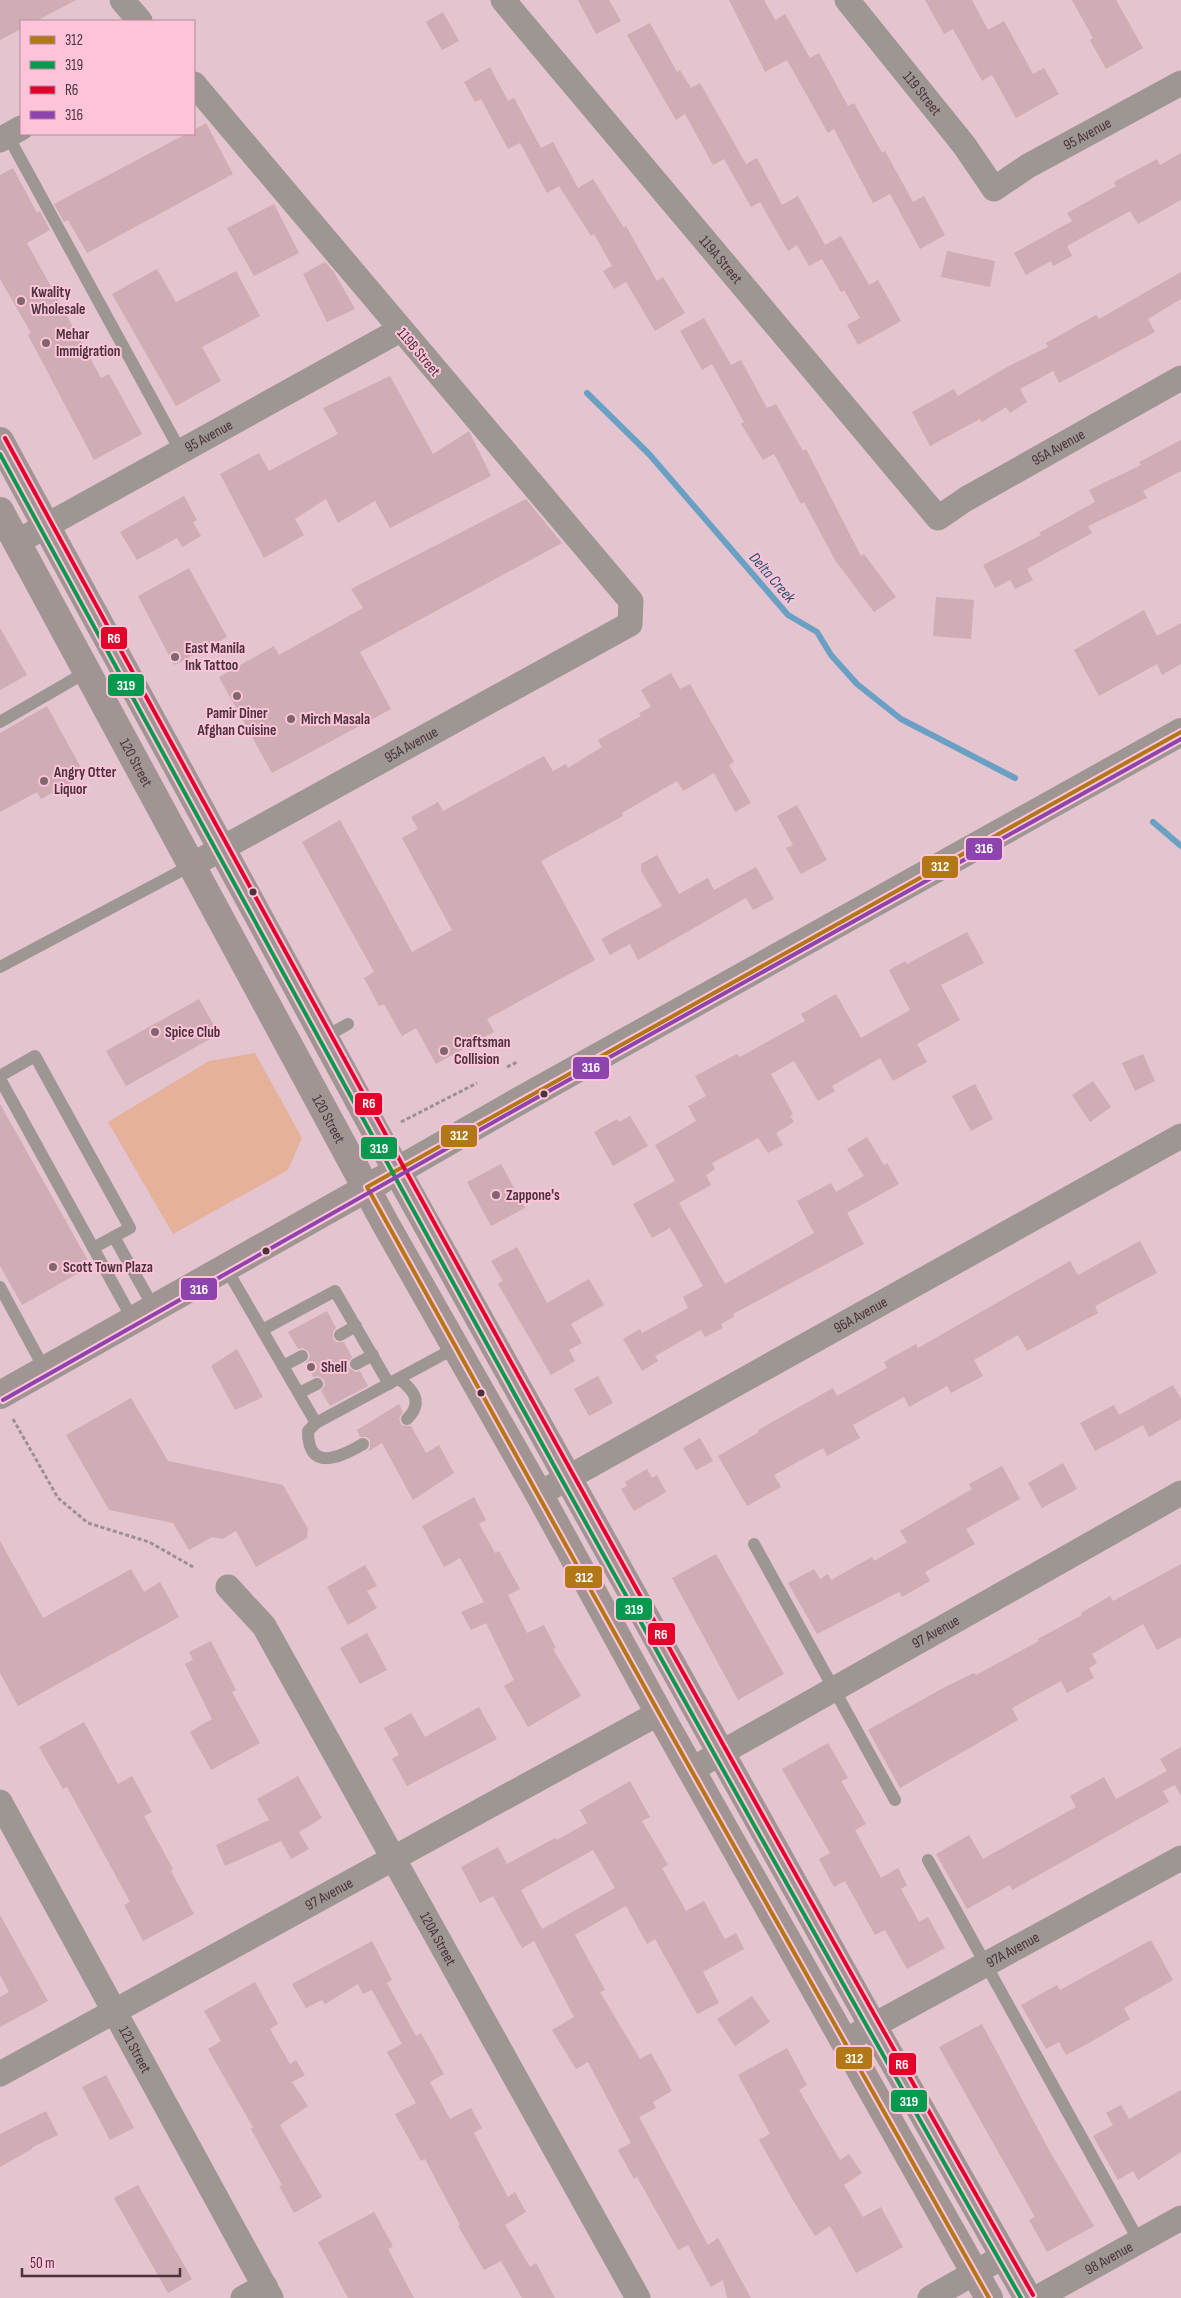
<svg xmlns="http://www.w3.org/2000/svg" width="1181" height="2298" font-family="'Sofia Sans Condensed',sans-serif">
<style>
.green{fill:#e5b19b}
.lines{fill:none;stroke-linecap:round;stroke-linejoin:round}
.stream{stroke:#69a0c4;stroke-width:6}
.building{fill:#d0acb4;fill-rule:evenodd}
.path{stroke:#9a9190;stroke-width:3;stroke-dasharray:4 2.5;stroke-linecap:butt}
.service{stroke:#9d9693;stroke-width:12}
.minor{stroke:#9d9693;stroke-width:25}
.tertiary{stroke:#9d9693;stroke-width:28}
.secondary{stroke:#a09593;stroke-width:28}
.bus-1-casing{stroke:#fdc3d8;stroke-width:8}
.bus-2-casing{stroke:#fdc3d8;stroke-width:8}
.bus-3-casing{stroke:#fdc3d8;stroke-width:8}
.bus-4-casing{stroke:#fdc3d8;stroke-width:8}
.bus-1{stroke:#b27818;stroke-width:4}
.bus-2{stroke:#079a4f;stroke-width:4}
.bus-3{stroke:#e4002b;stroke-width:4}
.bus-4{stroke:#8e44ad;stroke-width:4}
.poi-dot{fill:#80666f;stroke:#fdc3d8;stroke-width:2}
.bus-dot{fill:#4a333c;stroke:#fdc3d8;stroke-width:2}
.labels{text-anchor:middle;stroke-width:4;stroke-linejoin:round;paint-order:stroke}
.street-label{font-size:15px;fill:#4a333c;stroke:#fdc3d8}
.poi-label{font-size:15px;font-weight:bold;fill:#4a333c;stroke:#fdc3d8;text-anchor:start}
.water-label{font-size:16px;font-style:italic;fill:#24546e;stroke:#fdc3d8}
.line-badge{stroke:#fdc3d8;stroke-width:2}
.badge-label{font-size:14px;text-anchor:middle;font-weight:bold;fill:#fff}
</style>
<rect width="100%" height="100%" fill="#e3c4cf"/>
<path class="green" d="M255,1053L302,1138L288,1170L173,1234L108,1122L209,1061Z"/>
<g class="lines">
<g class="stream">
<path d="M587,393L649,454L788,615L817,632L831,655L857,684L901,719L1015,778"/>
<path d="M1153,822L1181,846"/>
</g>
</g>
<g class="building">
<path d="M0,0H76L36,21H21V29L0,40Z"/>
<path d="M578,0H609L621,21L596,34Z"/>
<path d="M729,0H764L775,20L785,14L810,58L819,53L848,106L854,103L882,153L885,151L913,202L924,196L945,235L920,249L890,194L873,203L834,129L828,133L787,60L765,72Z"/>
<path d="M925,0H972L988,30L1004,21L1033,74L1044,68L1059,94L1016,118L992,75L982,81L953,29L944,34Z"/>
<path d="M1072,0H1116L1143,48L1106,69L1090,40L1093,38Z"/>
<path d="M443,12L459,41L442,50L426,22Z"/>
<path d="M650,23L677,72L680,70L691,88L700,83L746,164L757,158L782,205L798,196L825,245L841,236L869,285L878,280L901,321L858,345L847,325L860,318L844,290L841,292L822,259L809,266L797,245L788,251L760,202L751,207L724,159L713,165L685,114L676,120L627,35Z"/>
<path d="M490,67L508,101L514,98L541,148L553,142L578,188L593,179L624,228L626,226L657,281L663,277L685,313L655,331L626,282L614,289L603,271L612,266L594,234L591,236L559,186L547,193L520,143L508,149L481,99L475,102L464,82Z"/>
<path d="M206,123L233,174L87,253L68,220L64,222L54,204L186,134H194V130Z"/>
<path d="M1181,153V200L1138,224L1130,211L1067,246L1072,256L1053,266L1051,261L1026,275L1014,253L1072,221L1067,213L1116,186L1114,182L1157,159L1160,165Z"/>
<path d="M13,168L37,213L40,211L50,230L27,243L101,378L109,374L142,434L94,460L28,335L31,333L0,279V175Z"/>
<path d="M274,204L299,253L254,276L227,228Z"/>
<path d="M947,251L995,261L990,287L941,277Z"/>
<path d="M325,262L334,272L355,309L327,322L303,274Z"/>
<path d="M157,269L176,302L236,271L260,316L202,347L221,381L176,406L112,294Z"/>
<path d="M1181,272V299L1148,319L1155,332L1059,383L1053,371L1020,389L1027,402L1010,413L1006,407L982,422L980,419L930,446L912,412L954,389L958,396L1007,367L1048,347L1046,343L1096,315L1099,319Z"/>
<path d="M704,318L731,365L741,360L767,408L776,404L803,451L806,449L861,556L864,554L896,597L874,612L835,560L804,502L801,504L774,454L763,460L741,424L744,422L712,364L702,370L680,331Z"/>
<path d="M390,376L433,454L469,431L491,476L390,528L375,501L338,523L326,499L295,519L304,535L264,558L220,474L259,453L269,471L338,434L323,408Z"/>
<path d="M1181,440V471L1143,491L1147,498L1088,526L1092,533L1027,569L1033,580L1015,589L1010,580L995,588L983,565L1041,535L1039,533L1095,502L1089,490L1141,465L1139,462Z"/>
<path d="M184,496L197,520L193,522L201,536L182,547L177,538L137,560L120,532Z"/>
<path d="M526,499L562,543L360,652L391,709L272,773L219,677L274,646L279,655L363,608L351,589Z"/>
<path d="M189,568L227,637L174,665L138,596Z"/>
<path d="M936,597L974,600L971,639L933,636Z"/>
<path d="M1144,610L1157,636L1181,623V664L1162,675L1157,664L1099,696L1074,650Z"/>
<path d="M0,628L27,675L0,690Z"/>
<path d="M671,673L680,689L690,684L734,762L729,765L751,803L735,812L714,773L683,791L677,781L622,813L623,816L541,861L595,960L487,1019L494,1032L436,1064L416,1028L402,1036L384,1004L379,1006L364,978L374,972L302,842L340,820L412,952L452,930L402,838L418,829L411,817L438,802L443,811L544,756L553,771L566,764L568,768L602,747L598,740L641,716L639,713L651,707L641,690Z"/>
<path d="M47,706L85,775L41,799L37,792L0,812V733Z"/>
<path d="M797,805L827,860L801,874L786,848L793,845L777,816Z"/>
<path d="M657,855L679,894L708,878L714,890L756,867L774,899L753,910L746,898L638,960L630,944L610,955L601,939L662,906L641,871V864Z"/>
<path d="M967,932L984,963L941,985L960,1020L917,1044L927,1062L893,1081L880,1058L832,1086L835,1091L818,1101L794,1061L771,1074L793,1114L790,1116L794,1122L776,1133L783,1145L768,1153L758,1138L712,1163L715,1169L706,1175L711,1185L679,1203L725,1284L814,1233L797,1201L831,1183L836,1192L864,1176L847,1149L867,1137L884,1165L887,1163L899,1184L847,1213L864,1244L733,1314L734,1317L721,1324L723,1328L705,1337L701,1330L655,1356L658,1361L642,1371L623,1339L640,1329L642,1333L688,1308L683,1297L703,1286L670,1228L652,1238L633,1204L675,1181L655,1145L696,1121L688,1106L706,1096L695,1076L737,1054L740,1057L805,1021L801,1014L836,994L861,1038L910,1010L889,970L905,961L907,964Z"/>
<path d="M199,999L219,1034L126,1086L106,1051Z"/>
<path d="M1143,1054L1155,1081L1135,1091L1122,1063Z"/>
<path d="M1093,1081L1111,1107L1090,1122L1072,1095Z"/>
<path d="M975,1084L993,1119L971,1131L952,1096Z"/>
<path d="M0,1104L91,1266L22,1305L0,1266Z"/>
<path d="M630,1116L648,1146L613,1166L594,1132L617,1119L619,1122Z"/>
<path d="M501,1164L525,1208L491,1226L467,1182Z"/>
<path d="M1140,1241L1157,1273L1095,1306L1098,1313L1027,1351L1018,1335L974,1360L983,1376L951,1393L947,1386L909,1407L904,1397L853,1425L860,1438L827,1456L823,1448L774,1475L781,1487L747,1506L718,1456L759,1432L758,1430L833,1388L837,1396L887,1368L884,1362L916,1344L918,1348L1070,1261L1078,1275Z"/>
<path d="M517,1247L547,1303L589,1279L604,1305L571,1324L582,1343L569,1350L575,1361L551,1375L498,1284L503,1281L491,1261Z"/>
<path d="M327,1311L336,1328L333,1331V1339L336,1342H344L352,1357L348,1363L349,1368L355,1372L360,1371L368,1386L330,1406L321,1391L325,1385L324,1380L318,1376L313,1377L306,1363L310,1357L309,1352L303,1348L298,1349L288,1332Z"/>
<path d="M237,1349L263,1397L235,1410L211,1366Z"/>
<path d="M598,1376L613,1403L589,1416L574,1389Z"/>
<path d="M1173,1385L1181,1399V1419L1149,1437L1143,1425L1095,1451L1080,1423L1114,1405L1119,1415Z"/>
<path d="M131,1398L168,1461L283,1485L308,1529L307,1538L256,1567L236,1531L222,1539L212,1537L189,1550L173,1523L109,1510L66,1435Z"/>
<path d="M399,1404L403,1412L399,1418L401,1425L411,1426L426,1453L439,1445L454,1473L413,1500L382,1443L367,1452L370,1448V1440L367,1437H360L357,1430Z"/>
<path d="M700,1438L713,1461L696,1470L683,1448Z"/>
<path d="M1063,1463L1077,1489L1042,1508L1028,1483Z"/>
<path d="M1002,1466L1020,1499L966,1529L975,1544L925,1572L930,1581L902,1597L899,1592L817,1634L788,1583L814,1569L820,1579L828,1574L831,1580L872,1557L874,1561L907,1542L900,1531L972,1489L969,1484Z"/>
<path d="M647,1469L652,1478L657,1475L666,1492L634,1511L621,1489L627,1486L625,1482Z"/>
<path d="M474,1497L486,1520L479,1524L495,1553L499,1551L520,1589L508,1595L527,1633L544,1625L556,1648L553,1649L581,1696L528,1727L504,1686L514,1680L486,1623L471,1630L461,1612L484,1602L460,1558L444,1567L422,1526Z"/>
<path d="M0,1541L43,1618L131,1569L144,1592L160,1582L179,1617L18,1706L0,1673Z"/>
<path d="M716,1554L784,1674L738,1700L672,1578Z"/>
<path d="M1181,1564V1637L1157,1650L1143,1624L1092,1654L1097,1663L1089,1668L1094,1678L1067,1693L1061,1681L1012,1708L1018,1720L900,1788L868,1730L945,1687L974,1673L976,1675L1039,1641L1038,1639L1082,1615L1081,1613L1110,1596L1113,1601Z"/>
<path d="M365,1565L377,1586L367,1591L377,1608L348,1625L327,1587Z"/>
<path d="M367,1633L387,1670L360,1684L340,1648Z"/>
<path d="M211,1641L236,1690L232,1692L260,1743L211,1770L190,1732L212,1719L185,1664L193,1660L189,1652Z"/>
<path d="M479,1707L497,1739L407,1786L392,1759L399,1755L384,1728L411,1713L425,1737Z"/>
<path d="M84,1722L118,1784L132,1776L152,1812L144,1816L173,1869L171,1871L194,1914L143,1941L124,1905L130,1902L105,1856L67,1787L63,1789L39,1747Z"/>
<path d="M828,1743L848,1778L841,1781L866,1824L855,1830L881,1878L898,1868L907,1885L901,1889L919,1922L928,1917L945,1948L907,1969L885,1930L875,1935L845,1881L834,1887L819,1859L830,1853L782,1769Z"/>
<path d="M1181,1747V1796L1175,1785L1163,1791L1169,1802L1012,1890L1010,1885L967,1909L936,1854L969,1835L983,1859L1076,1807L1070,1796L1104,1777L1116,1799L1167,1771L1160,1759Z"/>
<path d="M298,1776L322,1818L299,1832L309,1849L291,1859L281,1841L225,1866L216,1845L269,1820L257,1799Z"/>
<path d="M630,1781L650,1817L642,1821L668,1865L662,1868L686,1911L704,1901L723,1936L725,1939L736,1933L744,1949L703,1972L719,2003L697,2014L655,1939L647,1944L626,1906L575,1935L605,1990L600,1992L640,2059L651,2053L672,2091L653,2102L656,2108L639,2117L708,2245L718,2238L751,2298H727L723,2280L711,2287L688,2245L678,2250L637,2177L634,2179L618,2150L631,2143L588,2062L576,2069L552,2030L574,2017L534,1941L522,1948L493,1896L480,1903L461,1867L498,1847L507,1864L555,1838L557,1840L587,1823L580,1810ZM593,1850L615,1888L542,1929L521,1890Z"/>
<path d="M0,1915L48,2001L0,2027V1997L9,1992L0,1975Z"/>
<path d="M1151,1940L1173,1980L1124,2008L1130,2019L1089,2043L1066,2055L1059,2042L1046,2049L1021,2005L1057,1985L1060,1990Z"/>
<path d="M372,1941L392,1980L387,1983L416,2036L421,2033L444,2074L430,2082L450,2119L471,2108L482,2128L474,2133L508,2197L515,2192L526,2212L505,2225L530,2267L536,2263L555,2298H522L501,2261L484,2270L458,2226L460,2225L425,2159L421,2161L395,2114L416,2103L387,2052L402,2044L372,1990L363,1994L358,1984L325,2004L322,2000L306,2008L292,1984Z"/>
<path d="M255,1982L278,2024L270,2029L290,2064L296,2060L305,2075L292,2082L308,2106L280,2125L322,2197L294,2213L279,2186L282,2185L251,2129L253,2127L208,2049L221,2041L204,2011Z"/>
<path d="M752,1996L770,2022L735,2046L717,2019Z"/>
<path d="M982,2024L1050,2152L1094,2226L1047,2252L1029,2220L1035,2217L939,2047Z"/>
<path d="M787,2048L807,2085L799,2090L840,2160L849,2154L862,2173L844,2185L863,2217L881,2207L903,2247L856,2273L830,2226L815,2236L794,2202L759,2140L770,2134L738,2075Z"/>
<path d="M106,2075L134,2128L110,2140L82,2087Z"/>
<path d="M1181,2090V2152L1138,2180L1133,2171L1118,2180L1093,2136L1113,2125L1106,2113L1121,2105L1129,2119Z"/>
<path d="M46,2111L58,2135L31,2148L32,2149L0,2167V2134Z"/>
<path d="M138,2185L192,2279L168,2293L114,2198Z"/>
<path d="M374,2212L393,2246L388,2249L414,2298H348L318,2242Z"/>
</g>
<g class="lines">
<g class="path">
<path d="M507,1067L517,1062"/>
<path d="M401,1122L477,1083"/>
<path d="M13,1419L58,1498L88,1523L149,1542L195,1568"/>
</g>
<g class="service">
<path d="M8,136L181,452"/>
<path d="M0,722L88,671"/>
<path d="M0,967L192,865"/>
<path d="M325,1037L348,1024"/>
<path d="M0,1076L35,1056L130,1228L93,1248"/>
<path d="M0,1079L133,1320"/>
<path d="M114,1237L154,1308"/>
<path d="M226,1268L262,1330L335,1291L389,1384"/>
<path d="M0,1287L45,1370"/>
<path d="M262,1330L316,1423L455,1348"/>
<path d="M340,1335L356,1326"/>
<path d="M356,1364L373,1355"/>
<path d="M283,1366L302,1356"/>
<path d="M399,1379C415,1391 423,1403 407,1419"/>
<path d="M299,1393L317,1384"/>
<path d="M316,1423L308,1431C308,1473 341,1457 363,1444"/>
<path d="M754,1544L895,1800"/>
<path d="M928,1860L1139,2241"/>
</g>
<g class="minor">
<path d="M122,0L140,21"/>
<path id="s1" d="M503,0L938,518L966,499L1181,378"/>
<path id="s2" d="M847,0L964,145L994,189L1028,166L1181,83"/>
<path d="M0,140L21,128"/>
<path id="s3" d="M17,542L400,330"/>
<path id="s4" d="M192,865L630,624L631,601L194,84"/>
<path id="s5" d="M539,1494L1181,1136"/>
<path id="s6" d="M228,1587L264,1626L638,2298"/>
<path id="s7" d="M691,1770L1181,1493"/>
<path id="s8" d="M0,1802L271,2298"/>
<path id="s9" d="M845,2041L1181,1858"/>
<path id="s10" d="M0,2074L659,1713"/>
<path d="M243,2298L265,2286"/>
<path d="M930,2298L1004,2256"/>
<path id="s11" d="M1037,2298L1181,2218"/>
</g>
<path class="tertiary" d="M397,1171L519,1101L1181,732"/>
<g class="secondary">
<path d="M0,441L397,1171L873,2026L1028,2298"/>
<path id="s12" d="M0,511L385,1223L539,1494L659,1713L989,2298"/>
<path d="M0,1395L383,1179"/>
</g>
<defs>
<path id="bus-1" d="M989,2298L659,1713L367,1187L1181,732"/>
<path id="bus-2" d="M0,454C336,1071 673,1688 1021,2298"/>
<path id="bus-3" d="M5,438C344,1060 683,1680 1033,2295"/>
<path id="bus-4" d="M3,1400L522,1106L1181,739"/>
</defs>
<use href="#bus-1" class="bus-1-casing"/>
<use href="#bus-2" class="bus-2-casing"/>
<use href="#bus-3" class="bus-3-casing"/>
<use href="#bus-4" class="bus-4-casing"/>
<use href="#bus-1" class="bus-1"/>
<use href="#bus-2" class="bus-2"/>
<use href="#bus-3" class="bus-3"/>
<use href="#bus-4" class="bus-4"/>
</g>
<g class="poi-dot">
<circle cx="21" cy="301" r="5"/>
<circle cx="46" cy="343" r="5"/>
<circle cx="175" cy="657" r="5"/>
<circle cx="237" cy="696" r="5"/>
<circle cx="291" cy="719" r="5"/>
<circle cx="44" cy="781" r="5"/>
<circle cx="155" cy="1032" r="5"/>
<circle cx="444" cy="1051" r="5"/>
<circle cx="496" cy="1195" r="5"/>
<circle cx="53" cy="1267" r="5"/>
<circle cx="311" cy="1367" r="5"/>
</g>
<g class="bus-dot">
<circle cx="253" cy="892" r="4.5"/>
<circle cx="544" cy="1094" r="4.5"/>
<circle cx="266" cy="1251" r="4.5"/>
<circle cx="481" cy="1393" r="4.5"/>
</g>
<g class="labels">
<g class="street-label">
<text dy="5" stroke="none"><textPath href="#s2" startOffset="120">119 Street</textPath></text>
<text dy="5" stroke="none"><textPath href="#s2" startOffset="348">95 Avenue</textPath></text>
<text dy="5" stroke="none"><textPath href="#s1" startOffset="339">119A Street</textPath></text>
<text transform="translate(419 352) rotate(50)" y="5">119B Street</text>
<text dy="5" stroke="none"><textPath href="#s3" startOffset="219">95 Avenue</textPath></text>
<text dy="5" stroke="none"><textPath href="#s1" startOffset="816">95A Avenue</textPath></text>
<text dy="5" stroke="none"><textPath href="#s4" startOffset="250">95A Avenue</textPath></text>
<text dy="5" stroke="none"><textPath href="#s12" startOffset="286">120 Street</textPath></text>
<text dy="5" stroke="none"><textPath href="#s12" startOffset="691">120 Street</textPath></text>
<text dy="5" stroke="none"><textPath href="#s5" startOffset="368">96A Avenue</textPath></text>
<text dy="5" stroke="none"><textPath href="#s7" startOffset="281">97 Avenue</textPath></text>
<text dy="5" stroke="none"><textPath href="#s10" startOffset="375">97 Avenue</textPath></text>
<text dy="5" stroke="none"><textPath href="#s6" startOffset="411">120A Street</textPath></text>
<text dy="5" stroke="none"><textPath href="#s9" startOffset="191">97A Avenue</textPath></text>
<text dy="5" stroke="none"><textPath href="#s8" startOffset="282">121 Street</textPath></text>
<text dy="5" stroke="none"><textPath href="#s11" startOffset="82">98 Avenue</textPath></text>
</g>
<g class="poi-label">
<text x="31" y="297">Kwality<tspan x="31" dy="17">Wholesale</tspan></text>
<text x="56" y="339">Mehar<tspan x="56" dy="17">Immigration</tspan></text>
<text x="185" y="653">East Manila<tspan x="185" dy="17">Ink Tattoo</tspan></text>
<text x="237" y="718" text-anchor="middle">Pamir Diner<tspan x="237" dy="17">Afghan Cuisine</tspan></text>
<text x="301" y="724">Mirch Masala</text>
<text x="54" y="777">Angry Otter<tspan x="54" dy="17">Liquor</tspan></text>
<text x="165" y="1037">Spice Club</text>
<text x="454" y="1047">Craftsman<tspan x="454" dy="17">Collision</tspan></text>
<text x="506" y="1200">Zappone's</text>
<text x="63" y="1272">Scott Town Plaza</text>
<text x="321" y="1372">Shell</text>
</g>
<g class="water-label">
<text transform="translate(773 577) rotate(49)" y="6">Delta Creek</text>
</g>
</g>
<g class="line-badge">
<rect x="100" y="626" width="28" height="24" rx="5" fill="#e4002b"/>
<rect x="107" y="673" width="38" height="24" rx="5" fill="#079a4f"/>
<rect x="965" y="837" width="38" height="24" rx="5" fill="#8e44ad"/>
<rect x="921" y="855" width="38" height="24" rx="5" fill="#b27818"/>
<rect x="572" y="1056" width="38" height="24" rx="5" fill="#8e44ad"/>
<rect x="354" y="1092" width="29" height="24" rx="5" fill="#e4002b"/>
<rect x="440" y="1124" width="38" height="24" rx="5" fill="#b27818"/>
<rect x="360" y="1136" width="38" height="24" rx="5" fill="#079a4f"/>
<rect x="180" y="1277" width="38" height="24" rx="5" fill="#8e44ad"/>
<rect x="564" y="1565" width="39" height="24" rx="5" fill="#b27818"/>
<rect x="615" y="1597" width="38" height="24" rx="5" fill="#079a4f"/>
<rect x="647" y="1622" width="29" height="24" rx="5" fill="#e4002b"/>
<rect x="835" y="2046" width="38" height="24" rx="5" fill="#b27818"/>
<rect x="888" y="2052" width="29" height="24" rx="5" fill="#e4002b"/>
<rect x="890" y="2089" width="38" height="24" rx="5" fill="#079a4f"/>
</g>
<g class="badge-label">
<text x="114" y="643">R6</text>
<text x="126" y="690">319</text>
<text x="984" y="853">316</text>
<text x="940" y="871">312</text>
<text x="591" y="1072">316</text>
<text x="369" y="1108">R6</text>
<text x="459" y="1140">312</text>
<text x="379" y="1153">319</text>
<text x="199" y="1294">316</text>
<text x="584" y="1582">312</text>
<text x="634" y="1614">319</text>
<text x="661" y="1639">R6</text>
<text x="854" y="2063">312</text>
<text x="902" y="2069">R6</text>
<text x="909" y="2106">319</text>
</g>
<rect x="20" y="20" width="175" height="115" fill="#fdc3d8" stroke="#b5899a"/>
<rect x="30" y="36" width="25" height="8" fill="#b27818" stroke="#b5899a"/>
<text x="65" y="45" font-size="15" fill="#4a333c">312</text>
<rect x="30" y="61" width="25" height="8" fill="#079a4f" stroke="#b5899a"/>
<text x="65" y="70" font-size="15" fill="#4a333c">319</text>
<rect x="30" y="86" width="25" height="8" fill="#e4002b" stroke="#b5899a"/>
<text x="65" y="95" font-size="15" fill="#4a333c">R6</text>
<rect x="30" y="111" width="25" height="8" fill="#8e44ad" stroke="#b5899a"/>
<text x="65" y="120" font-size="15" fill="#4a333c">316</text>
<path d="M22 2268v8h158v-8" fill="none" stroke="#4a333c" stroke-width="2.5"/>
<text x="30" y="2268" font-size="15" fill="#4a333c" stroke="#fdc3d8" stroke-width="4" paint-order="stroke">50 m</text>
</svg>
